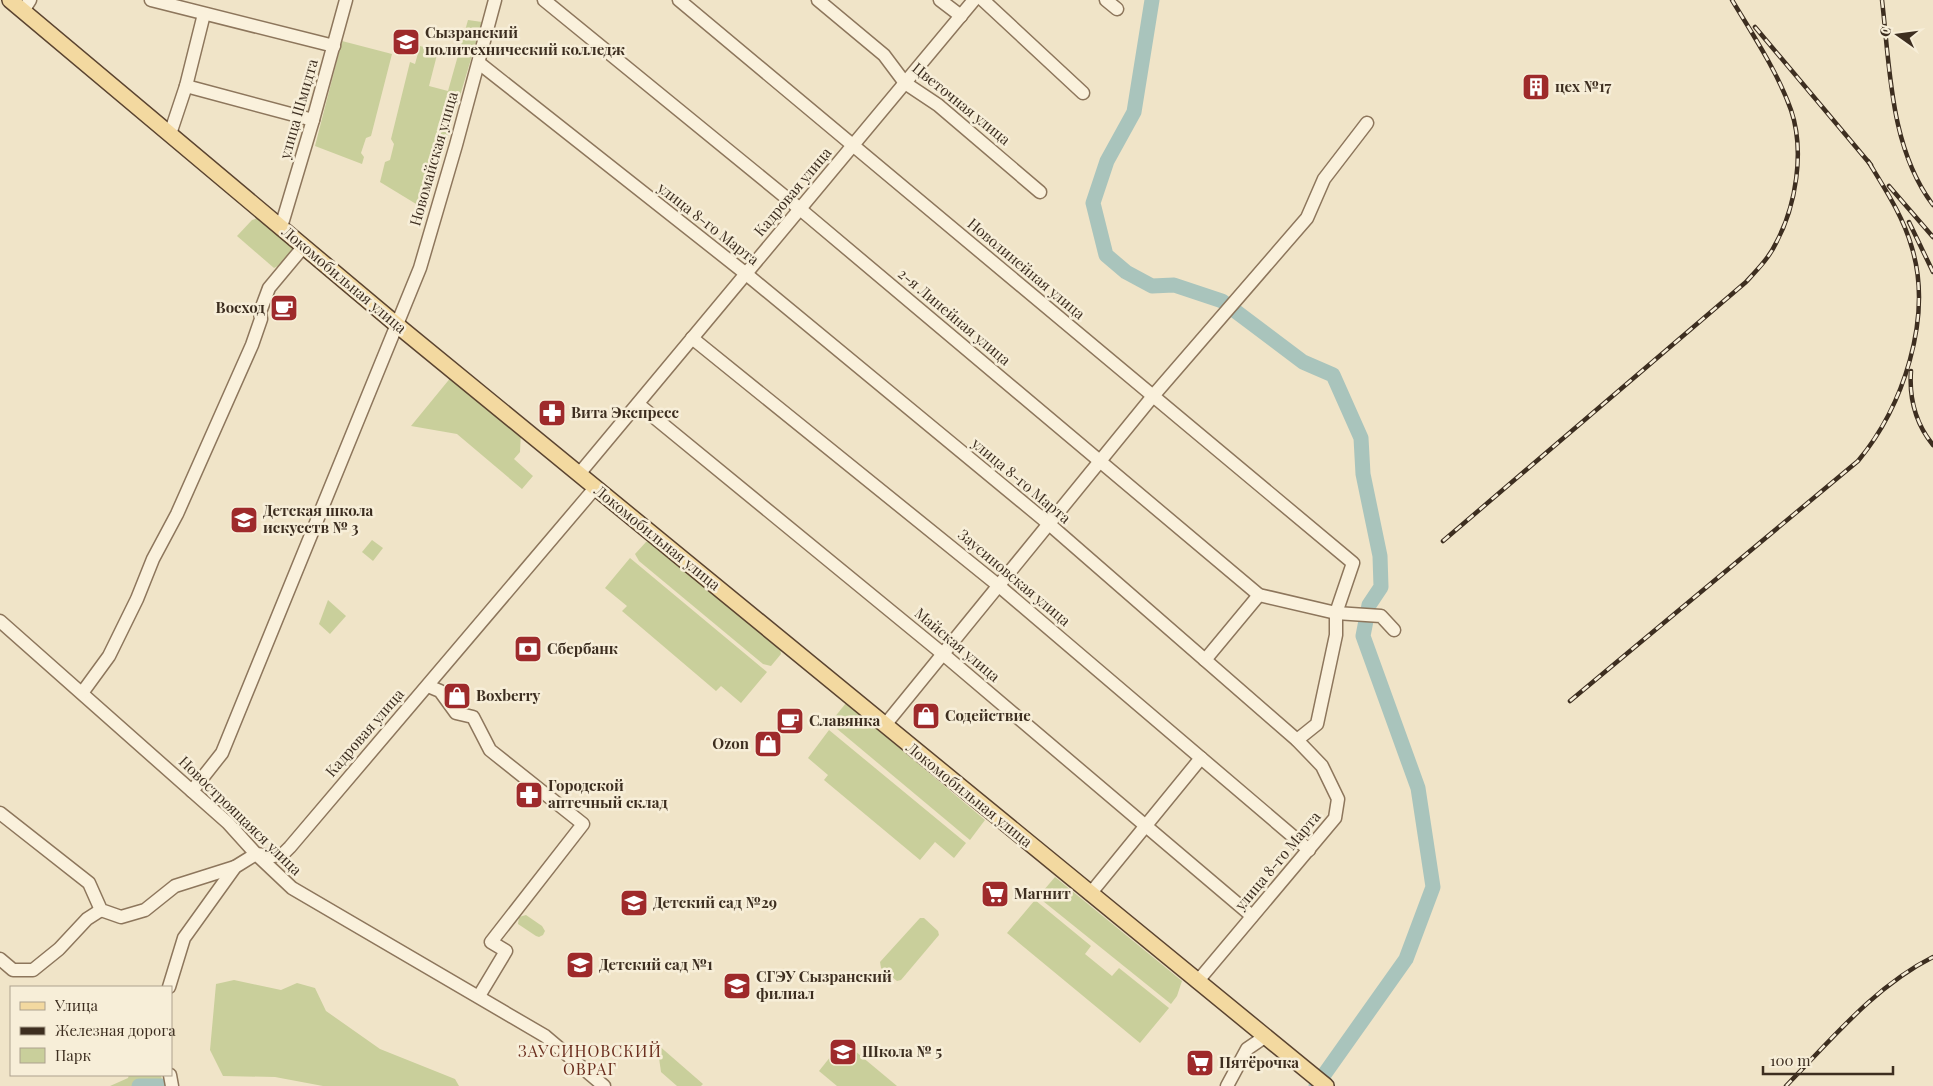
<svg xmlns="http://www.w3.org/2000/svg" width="1933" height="1086" font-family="'Playfair Display',serif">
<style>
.green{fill:#c9cf9b}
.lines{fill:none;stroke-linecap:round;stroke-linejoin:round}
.river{stroke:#a9c4bc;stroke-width:15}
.minor-casing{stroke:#8d765c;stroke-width:15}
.major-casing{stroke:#5b4430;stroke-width:18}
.minor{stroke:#faf1dc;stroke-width:12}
.major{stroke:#f3d9a0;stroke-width:15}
.rail-casing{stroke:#3d2e20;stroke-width:4.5}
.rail{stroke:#f7eed8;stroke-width:2.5;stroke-dasharray:8;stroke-linecap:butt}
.labels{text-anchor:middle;stroke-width:5;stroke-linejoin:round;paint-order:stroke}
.poi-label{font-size:15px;font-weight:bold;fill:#3d2e20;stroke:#f7eed8;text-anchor:start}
.street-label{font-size:15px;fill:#3d2e20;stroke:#f7eed8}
.neighbourhood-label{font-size:16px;letter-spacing:1px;fill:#6b2e1e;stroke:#f7eed8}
</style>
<rect width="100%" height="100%" fill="#f0e4c8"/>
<g class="green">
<path d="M468,20L482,22L426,210L380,182L385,162L390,160L394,144L391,139L410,62L415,64L420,46L438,51L429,86L448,91Z"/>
<path d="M342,41L392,54L371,136L366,138L361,153L364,157L362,164L315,146Z"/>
<path d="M258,218H263L296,245C292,254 284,264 274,268L237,236L252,220Z"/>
<path d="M452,376L521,432L520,452L514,459L533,476L522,489L457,434L411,426Z"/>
<path d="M372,540L383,548L373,561L362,552Z"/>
<path d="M649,541L780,648L781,654L771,666L763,664L639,561L635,554L646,542Z"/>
<path d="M630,558L767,672L741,703L721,686L716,691L622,611L627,606L605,588Z"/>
<path d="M328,600L346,616L330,634L319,624Z"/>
<path d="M846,703L985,820L970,840L830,723Z"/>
<path d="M829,730L966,843L954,858L935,842L920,860L824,780L828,775L808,758Z"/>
<path d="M1055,877L1182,981L1177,996L1171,1004L1038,897Z"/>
<path d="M1035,900L1091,946L1085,954L1112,976L1119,968L1169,1008L1140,1043L1007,933Z"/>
<path d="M526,915L542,926L545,931L543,935L539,937L536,936L518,924L519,917Z"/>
<path d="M920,918H924L938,931L939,935L901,980L897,981L881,968L880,962Z"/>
<path d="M234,980L281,990L297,983L315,988L326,1011L380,1049L455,1079L459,1086H323L275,1077L223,1076L210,1050L216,984Z"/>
<path d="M843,1041L897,1086H837L819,1071Z"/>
<path d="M657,1044L703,1084L701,1086H677L661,1072Z"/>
<path d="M129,1075H161L163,1086H110L128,1078Z"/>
</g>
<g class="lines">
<g class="river">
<path d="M1152,0L1134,112L1107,161L1093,203L1106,255L1126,272L1152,286L1174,285L1222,301L1303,362L1333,375L1361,438L1363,474L1380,556L1381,587L1369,605L1363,636L1418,788L1433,887L1406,959L1316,1086"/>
<path d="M139,1086H163"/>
</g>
<defs>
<g id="minor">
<path d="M151,0L334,46"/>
<path d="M544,0L800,209L1259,595L1336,613L1381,616L1394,630"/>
<path d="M679,0L1353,563L1336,613V635L1317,724L1297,740"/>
<path d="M818,0L884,55L905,83L938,105L1040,192"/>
<path d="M940,0L961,16"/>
<path d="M983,0L1083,93"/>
<path d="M1106,0L1117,9"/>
<path d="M23,11L30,0"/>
<path d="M479,63L745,273L1049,524L1297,740L1322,766L1338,799L1335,818L1197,982"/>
<path d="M186,86L313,120"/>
<path d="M170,134L186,86L204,14"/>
<path d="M281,227L313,120L346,0"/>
<path d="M692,338L999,586L1309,850"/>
<path d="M638,404L943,654L1252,916"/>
<path d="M579,474L974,0"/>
<path d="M0,621L228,823L256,854L292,888L545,1036L604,1086"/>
<path d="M1205,660L1259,595"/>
<path d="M428,686L440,691L456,713L473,717L490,750L583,824L491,942L506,951L479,996"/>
<path d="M82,693L109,656L137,599L153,559L177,514L252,345L261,319L260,312L269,288L304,246"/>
<path d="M885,725L1153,396L1307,218L1324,179L1367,123"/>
<path d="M192,791L222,753L420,268L456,145L495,0"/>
<path d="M0,813L89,883L101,910L121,917L145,910L175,886L235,867"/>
<path d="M1090,894L1201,758"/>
<path d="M0,959L13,970H33L59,949L87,919L101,910"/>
<path d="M169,987L184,938L235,867L256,854L273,856L283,854L290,847L595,488"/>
<path d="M170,1075L172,1086"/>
<path d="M1227,1086L1247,1049L1266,1036"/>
</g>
<path id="major" d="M10,0L397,325L1326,1086"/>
</defs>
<use href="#minor" class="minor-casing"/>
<use href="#major" class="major-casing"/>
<use href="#minor" class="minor"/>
<use href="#major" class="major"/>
<defs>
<g id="rail">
<path d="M1882,0C1890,68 1890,148 1933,205"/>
<path d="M1755,27L1871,165"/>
<path d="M1889,186L1933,237"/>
<path d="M1909,222L1933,272"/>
<path d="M1911,371C1909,398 1916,424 1933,445"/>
<path d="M1443,541L1746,282C1757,270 1769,258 1776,243C1796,206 1805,151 1791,110C1777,71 1753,35 1732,0"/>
<path d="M1570,701L1858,461C1903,407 1933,318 1912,248C1903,216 1885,189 1868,161"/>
<path d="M1786,1086C1831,1040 1875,986 1933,957"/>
</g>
</defs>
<use href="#rail" class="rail-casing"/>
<use href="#rail" class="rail"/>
</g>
<defs>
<symbol id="university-square" viewBox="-11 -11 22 22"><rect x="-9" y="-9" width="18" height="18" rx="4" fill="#9e2a2b" stroke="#f7eed8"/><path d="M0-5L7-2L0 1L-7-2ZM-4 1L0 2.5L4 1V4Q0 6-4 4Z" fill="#fff"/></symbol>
<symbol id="building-square" viewBox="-11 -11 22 22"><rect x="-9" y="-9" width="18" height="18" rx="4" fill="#9e2a2b" stroke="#f7eed8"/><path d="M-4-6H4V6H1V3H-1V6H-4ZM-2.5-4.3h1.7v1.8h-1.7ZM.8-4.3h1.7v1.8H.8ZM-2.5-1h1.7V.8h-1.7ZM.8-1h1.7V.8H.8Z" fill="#fff"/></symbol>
<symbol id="cafe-square" viewBox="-11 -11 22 22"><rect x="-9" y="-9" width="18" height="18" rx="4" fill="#9e2a2b" stroke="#f7eed8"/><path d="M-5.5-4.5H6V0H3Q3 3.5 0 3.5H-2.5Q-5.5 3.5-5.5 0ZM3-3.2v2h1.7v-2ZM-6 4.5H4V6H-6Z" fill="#fff"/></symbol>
<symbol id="pharmacy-square" viewBox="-11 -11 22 22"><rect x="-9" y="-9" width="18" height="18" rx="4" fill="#9e2a2b" stroke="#f7eed8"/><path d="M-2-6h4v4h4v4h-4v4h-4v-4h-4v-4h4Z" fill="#fff"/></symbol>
<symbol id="school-square" viewBox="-11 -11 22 22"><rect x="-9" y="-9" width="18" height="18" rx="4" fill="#9e2a2b" stroke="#f7eed8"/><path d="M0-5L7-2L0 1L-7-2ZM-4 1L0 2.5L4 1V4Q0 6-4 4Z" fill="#fff"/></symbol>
<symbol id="bank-square" viewBox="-11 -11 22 22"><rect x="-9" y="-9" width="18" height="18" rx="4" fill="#9e2a2b" stroke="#f7eed8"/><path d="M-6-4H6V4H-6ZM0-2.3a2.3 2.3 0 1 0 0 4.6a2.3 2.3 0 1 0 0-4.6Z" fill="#fff"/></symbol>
<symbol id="shop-square" viewBox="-11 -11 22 22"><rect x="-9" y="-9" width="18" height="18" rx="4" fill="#9e2a2b" stroke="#f7eed8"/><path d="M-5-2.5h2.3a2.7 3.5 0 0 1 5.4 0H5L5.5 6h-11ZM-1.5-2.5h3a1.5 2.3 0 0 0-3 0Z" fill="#fff"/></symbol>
<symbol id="supermarket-square" viewBox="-11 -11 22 22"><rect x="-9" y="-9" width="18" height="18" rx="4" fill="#9e2a2b" stroke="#f7eed8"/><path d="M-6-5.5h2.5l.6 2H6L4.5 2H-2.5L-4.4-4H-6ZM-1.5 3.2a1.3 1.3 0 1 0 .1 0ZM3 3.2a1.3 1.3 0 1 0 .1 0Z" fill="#fff"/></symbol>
</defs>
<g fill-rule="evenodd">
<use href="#university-square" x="390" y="26" width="32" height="32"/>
<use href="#building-square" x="1520" y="71" width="32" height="32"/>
<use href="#cafe-square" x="268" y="292" width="32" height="32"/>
<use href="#pharmacy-square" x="536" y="397" width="32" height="32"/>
<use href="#school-square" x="228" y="504" width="32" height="32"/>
<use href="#bank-square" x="512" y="633" width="32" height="32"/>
<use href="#shop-square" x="441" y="680" width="32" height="32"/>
<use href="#shop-square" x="910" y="700" width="32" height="32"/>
<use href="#cafe-square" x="774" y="705" width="32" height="32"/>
<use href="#shop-square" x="752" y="728" width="32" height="32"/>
<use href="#pharmacy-square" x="513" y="779" width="32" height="32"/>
<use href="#supermarket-square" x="979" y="878" width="32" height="32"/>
<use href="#school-square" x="618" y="887" width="32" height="32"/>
<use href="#school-square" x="564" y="949" width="32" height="32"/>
<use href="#university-square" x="721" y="970" width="32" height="32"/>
<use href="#school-square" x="827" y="1036" width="32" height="32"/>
<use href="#supermarket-square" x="1184" y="1047" width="32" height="32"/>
</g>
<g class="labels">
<g class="poi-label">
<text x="425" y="38">Сызранский<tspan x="425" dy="17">политехнический колледж</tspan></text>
<text x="1555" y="92">цех №17</text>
<text x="265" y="313" text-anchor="end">Восход</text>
<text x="571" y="418">Вита Экспресс</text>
<text x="263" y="516">Детская школа<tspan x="263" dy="17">искусств № 3</tspan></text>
<text x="547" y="654">Сбербанк</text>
<text x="476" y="701">Boxberry</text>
<text x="945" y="721">Содействие</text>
<text x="809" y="726">Славянка</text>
<text x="749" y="749" text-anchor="end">Ozon</text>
<text x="548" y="791">Городской<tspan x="548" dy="17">аптечный склад</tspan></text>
<text x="1014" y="899">Магнит</text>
<text x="653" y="908">Детский сад №29</text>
<text x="599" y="970">Детский сад №1</text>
<text x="756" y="982">СГЭУ Сызранский<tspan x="756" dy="17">филиал</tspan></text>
<text x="862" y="1057">Школа № 5</text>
<text x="1219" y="1068">Пятёрочка</text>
</g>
<g class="street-label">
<text transform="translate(961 104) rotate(39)" y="5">Цветочная улица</text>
<text transform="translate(299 109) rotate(-74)" y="5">улица Шмидта</text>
<text transform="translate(434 159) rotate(-74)" y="5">Новомайская улица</text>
<text transform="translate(793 192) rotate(-50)" y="5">Кадровая улица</text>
<text transform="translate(708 224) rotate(38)" y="5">улица 8-го Марта</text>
<text transform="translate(1026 269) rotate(40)" y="5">Новолинейная улица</text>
<text transform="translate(344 280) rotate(40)" y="5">Локомобильная улица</text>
<text transform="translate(954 317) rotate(40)" y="5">2-я Линейная улица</text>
<text transform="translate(1021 481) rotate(40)" y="5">улица 8-го Марта</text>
<text transform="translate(657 538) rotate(39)" y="5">Локомобильная улица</text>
<text transform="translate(1014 578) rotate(40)" y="5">Заусиновская улица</text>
<text transform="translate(957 645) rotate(40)" y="5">Майская улица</text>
<text transform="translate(365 733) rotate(-49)" y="5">Кадровая улица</text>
<text transform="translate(969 795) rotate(39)" y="5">Локомобильная улица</text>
<text transform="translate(240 816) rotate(44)" y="5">Новостроящаяся улица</text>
<text transform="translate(1278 861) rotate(-50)" y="5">улица 8-го Марта</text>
</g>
<g class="neighbourhood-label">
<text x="590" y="1057">ЗАУСИНОВСКИЙ<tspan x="590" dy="18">ОВРАГ</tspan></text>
</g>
</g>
<rect x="10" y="986" width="162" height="90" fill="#f7eed8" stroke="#ada18e"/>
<rect x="20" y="1002" width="25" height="8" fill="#f3d9a0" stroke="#ada18e"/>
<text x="55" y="1011" font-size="15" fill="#3d2e20">Улица</text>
<rect x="20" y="1027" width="25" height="8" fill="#3d2e20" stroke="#ada18e"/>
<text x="55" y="1036" font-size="15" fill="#3d2e20">Железная дорога</text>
<rect x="20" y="1048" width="25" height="15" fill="#c9cf9b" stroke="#ada18e"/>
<text x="55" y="1061" font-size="15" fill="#3d2e20">Парк</text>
<g transform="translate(1898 35) rotate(284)" stroke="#f7eed8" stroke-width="4" paint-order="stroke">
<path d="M0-4L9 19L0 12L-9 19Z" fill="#3d2e20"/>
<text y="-8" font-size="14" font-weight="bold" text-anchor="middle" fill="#3d2e20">С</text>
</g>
<path d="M1763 1066v8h130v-8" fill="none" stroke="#3d2e20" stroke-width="2.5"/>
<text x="1770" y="1066" font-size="15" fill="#3d2e20" stroke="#f7eed8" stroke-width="4" paint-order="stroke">100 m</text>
</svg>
